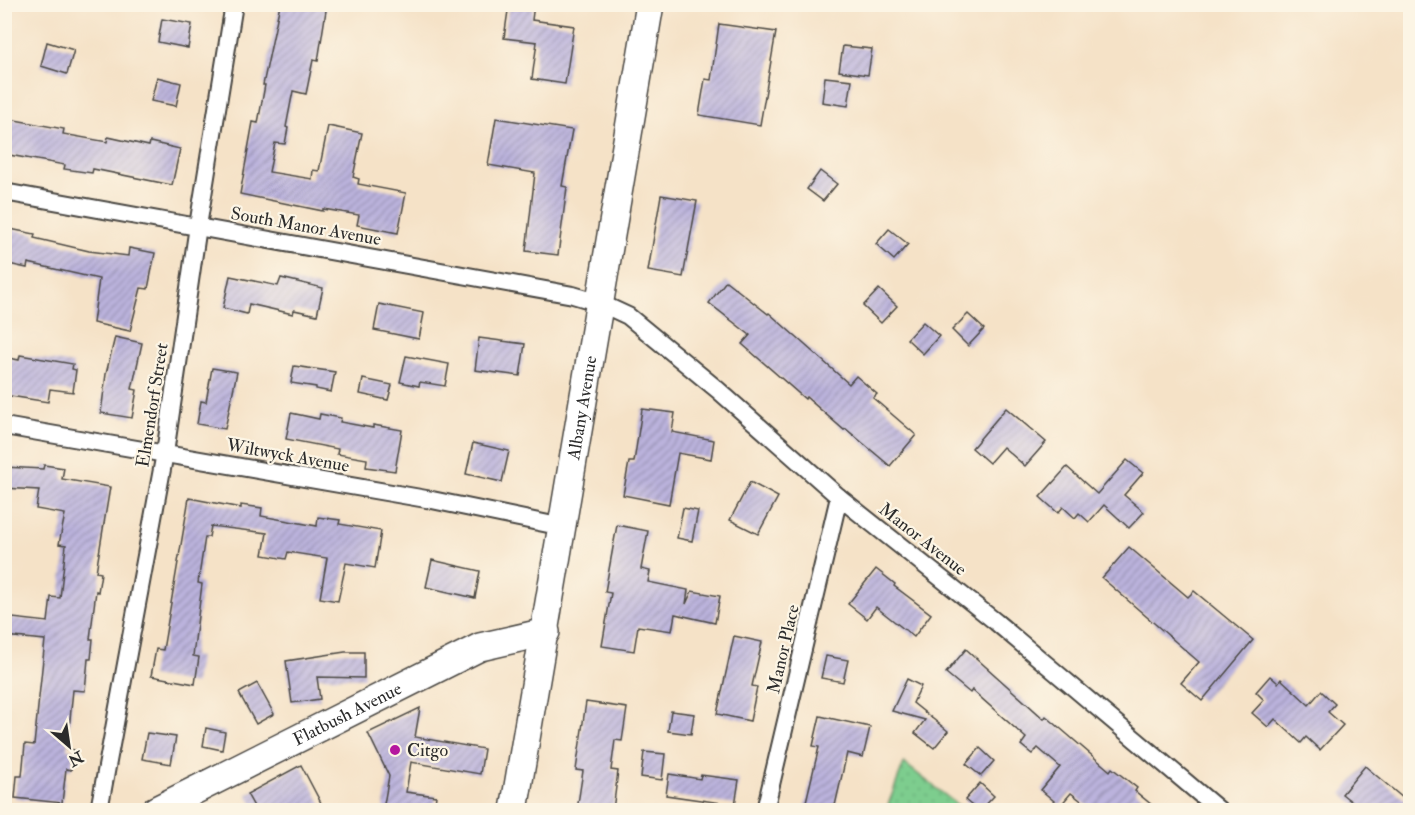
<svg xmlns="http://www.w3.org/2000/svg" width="1415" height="815" font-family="'IM FELL Double Pica',serif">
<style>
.park{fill:url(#park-dots);stroke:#547c5c;stroke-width:1.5}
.building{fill:url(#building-hatch)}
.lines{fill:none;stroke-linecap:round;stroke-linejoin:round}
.minor-casing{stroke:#494642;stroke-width:20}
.primary-casing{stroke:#494642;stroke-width:30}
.minor{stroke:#fff;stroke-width:16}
.primary{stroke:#fff;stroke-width:27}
.poi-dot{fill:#b5179e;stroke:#fcf5e5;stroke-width:2}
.labels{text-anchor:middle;stroke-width:4.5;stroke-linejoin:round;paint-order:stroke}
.street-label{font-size:18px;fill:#2b2b2b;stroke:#fcf5e5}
.poi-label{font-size:18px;fill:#2b2b2b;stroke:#fcf5e5;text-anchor:start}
</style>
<defs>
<pattern id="park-dots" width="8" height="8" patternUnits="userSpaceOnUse" patternTransform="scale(1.5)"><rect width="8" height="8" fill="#7dcd8e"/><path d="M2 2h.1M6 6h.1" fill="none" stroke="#6cb07b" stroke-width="1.8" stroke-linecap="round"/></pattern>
<pattern id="building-hatch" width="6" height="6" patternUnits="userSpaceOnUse" patternTransform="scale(1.5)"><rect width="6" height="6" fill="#bbb3dd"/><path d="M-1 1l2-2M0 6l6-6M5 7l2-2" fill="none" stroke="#9892b3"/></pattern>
</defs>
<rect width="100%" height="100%" fill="#fcf5e5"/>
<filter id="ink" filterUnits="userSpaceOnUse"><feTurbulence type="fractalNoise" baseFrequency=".0167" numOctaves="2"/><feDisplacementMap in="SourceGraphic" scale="12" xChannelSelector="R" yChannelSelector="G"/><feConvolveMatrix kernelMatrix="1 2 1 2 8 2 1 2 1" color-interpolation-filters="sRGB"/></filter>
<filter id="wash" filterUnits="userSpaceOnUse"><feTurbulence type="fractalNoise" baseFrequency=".008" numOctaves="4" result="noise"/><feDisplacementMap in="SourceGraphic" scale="24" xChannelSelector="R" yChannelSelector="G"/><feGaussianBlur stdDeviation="1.35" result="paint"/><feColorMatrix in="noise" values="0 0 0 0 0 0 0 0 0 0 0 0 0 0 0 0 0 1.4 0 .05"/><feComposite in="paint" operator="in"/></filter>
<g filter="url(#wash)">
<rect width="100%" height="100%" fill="#f5e2c7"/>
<path class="park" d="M904,763L964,810H886Z"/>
<g id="blocks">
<g class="building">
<path d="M280,4H327L318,61L313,60L306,94L293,91L286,127L288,128L285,144L275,143L269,172L312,179L313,170L319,171L328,126L362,133L353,177L359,179L358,184L406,193L398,233L357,225L359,215L323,209V211L240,194L253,122L258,123L265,85H263Z"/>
<path d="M509,4H534L532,20L574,26L565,84L532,79L537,42L504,38Z"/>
<path d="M162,19L192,24L188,48L158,42Z"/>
<path d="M719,24L776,32L760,125L699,115L705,79L711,80Z"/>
<path d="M47,42L74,50L67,74L41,66Z"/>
<path d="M843,46L872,49L868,75L839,71Z"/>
<path d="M157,77L181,83L176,106L151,101Z"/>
<path d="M825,77L852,80L848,106L822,102Z"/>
<path d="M4,118L64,129L63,134L107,142L108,137L149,146L150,142L180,149L172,185L93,169L92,173L64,169L65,165L4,154Z"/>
<path d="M496,118L572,130L562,186L567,187L558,255L526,251L535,173L488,165Z"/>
<path d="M820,171L837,184L823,201L807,189Z"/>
<path d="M661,195L697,201L683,277L648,271Z"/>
<path d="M10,229L35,234L34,238L89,251L128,256L129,248L155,253L148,289L141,288L130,331L93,323L99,279L28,263L27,268L4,263V253Z"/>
<path d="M889,229L908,244L894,260L876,244Z"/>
<path d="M230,276L278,286L281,278L323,288L317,315L294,310L293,314L249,304L247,314L223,308Z"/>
<path d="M726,281L768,314L769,313L849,384L856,376L877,394L873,398L916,435L890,466L846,429L844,430L806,397L805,399L742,344L750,335L709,303Z"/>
<path d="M879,289L897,306L881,323L863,306Z"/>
<path d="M379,304L424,313L419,339L374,330Z"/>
<path d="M968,314L984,329L968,346L952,330Z"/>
<path d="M923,322L939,336L923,354L907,339Z"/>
<path d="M115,337L142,343L132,389L137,390L132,418L101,413L106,374Z"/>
<path d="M479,338L525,344L520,376L475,370Z"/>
<path d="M20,355L73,364L72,369L76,370L73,392L50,389L48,402L4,395V357L19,360Z"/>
<path d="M406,356L449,364L445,386L420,382L419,386L400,382Z"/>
<path d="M294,366L335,372L331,392L316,389V387L291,383Z"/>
<path d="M212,368L237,372L225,429L197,424L201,401L206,402Z"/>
<path d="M363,379L392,385L388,400L360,394Z"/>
<path d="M1006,408L1046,442L1025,466L1003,447L989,463L972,448Z"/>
<path d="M642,409L675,413L672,432L714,440L711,459L678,453L669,504L623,495L629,462H634Z"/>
<path d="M291,413L319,419L320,414L341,418L340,422L373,428V425L402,430L395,471L366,467L367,459L337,454L338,449L286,439Z"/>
<path d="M473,443L509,451L502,482L466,474Z"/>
<path d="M1127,460L1143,473L1124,495L1144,512L1129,528L1104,505L1089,522L1079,513L1075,518L1063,507L1058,513L1040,497L1067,467L1097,494Z"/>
<path d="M44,465L64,468L62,479L110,487L96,572L101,573L98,592L96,591L90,639H93L91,659H88L85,691L73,690L67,749L74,750L71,770L66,769L62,803L15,798L17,776H22L25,744L34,745L45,640L4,636V617L48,622L51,597L60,598L66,545L59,544L65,514L36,509L39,490L4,488V467L43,469Z"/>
<path d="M750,482L778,497L758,534L730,520Z"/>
<path d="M189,498L241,508V505L262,508L261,516L317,526L318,517L340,520L339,524L381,531L375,568L346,563L338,601L320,598L327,558L288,552L286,559L263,555L267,533L211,526L209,537H205L198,583L202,584L193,656L199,657L195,684L151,676L156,649L163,650Z"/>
<path d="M683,508L698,511L692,541L677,538Z"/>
<path d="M617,525L648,531L641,569L650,571L648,582L688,590L686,604L692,591L720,596L715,623L675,614L672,631L638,626L634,651L602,646L611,593L605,592Z"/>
<path d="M1129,547L1188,597L1194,591L1253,640L1202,701L1181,683L1199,662L1102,578Z"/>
<path d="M432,560L480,571L475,598L426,587Z"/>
<path d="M876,569L895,584L894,586L931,614L914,637L876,607L867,619L848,604Z"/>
<path d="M734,636L762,642L752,686L757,687L750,721L717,714Z"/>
<path d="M966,649L1044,719L1046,716L1110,771L1112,768L1137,788L1135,791L1158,810H1093L1071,793L1060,806L1041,790L1060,767L1038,748L1032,754L1021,745L1026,738L972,690L970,693L946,673Z"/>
<path d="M345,652H364V678L317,677L320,699L292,703L286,661Z"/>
<path d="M826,656L848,660L843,682L821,678Z"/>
<path d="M1270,676L1278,683L1281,679L1309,705L1321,691L1335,704L1328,712L1343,725L1320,750L1306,737L1301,743L1275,719L1268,727L1252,713L1264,700L1256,692Z"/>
<path d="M907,679L921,686L913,703L948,731L934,748L915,733L925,720L892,711Z"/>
<path d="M257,683L274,714L256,724L239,693Z"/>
<path d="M586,702L627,708L622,741L615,740L611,770L618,771L613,810H577L583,771L576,770Z"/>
<path d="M420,708L415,737L484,749L480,774L411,762L406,792L436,796L434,810H383L389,776L368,733Z"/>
<path d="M671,711L694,714L691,734L668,731Z"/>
<path d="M820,716L870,727L863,757L847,753L834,810H804L819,747L813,746Z"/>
<path d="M206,728L225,732L222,750L203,746Z"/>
<path d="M147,733L176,737L171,764L142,759Z"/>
<path d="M980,748L994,761L981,776L966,764Z"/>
<path d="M644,752L665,754L662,780L641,777Z"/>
<path d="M301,765L322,805L312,810H256L247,794Z"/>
<path d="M1365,766L1410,804V810H1362L1342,794Z"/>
<path d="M669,774L700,779L701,775L739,780L735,805L666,795Z"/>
<path d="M980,783L994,796L981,810H977L965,800Z"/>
</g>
</g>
</g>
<g filter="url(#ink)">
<use href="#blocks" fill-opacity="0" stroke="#494642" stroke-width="1.5"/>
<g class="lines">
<defs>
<g id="minor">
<path d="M4,192L573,295L600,303L628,316L718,390L839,497L996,622L1219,810"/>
<path d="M4,426L432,500L563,527"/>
<path d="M99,810L165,453L198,226L234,4"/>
<path d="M765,810L839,497"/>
</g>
<g id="primary">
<path id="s1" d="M156,810L480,647L546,632"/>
<path id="s2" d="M514,810L650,4"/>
</g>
</defs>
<use href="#minor" class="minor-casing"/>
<use href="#primary" class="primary-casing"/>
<use href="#minor" class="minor"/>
<use href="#primary" class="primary"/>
</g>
</g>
<circle class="poi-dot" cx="395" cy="750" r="6"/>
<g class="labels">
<g class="street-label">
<text transform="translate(306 226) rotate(10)" y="6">South Manor Avenue</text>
<text transform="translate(152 405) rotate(-81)" y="6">Elmendorf Street</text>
<text dy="6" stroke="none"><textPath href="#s2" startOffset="408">Albany Avenue</textPath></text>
<text transform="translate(288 455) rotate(10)" y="6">Wiltwyck Avenue</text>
<text transform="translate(923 539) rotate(38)" y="6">Manor Avenue</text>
<text transform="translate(783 649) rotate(-77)" y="6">Manor Place</text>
<text dy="6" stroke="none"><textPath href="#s1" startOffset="214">Flatbush Avenue</textPath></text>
</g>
<g class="poi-label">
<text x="407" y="756">Citgo</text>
</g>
</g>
<rect width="1415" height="815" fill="none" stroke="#fcf5e5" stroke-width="24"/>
<g transform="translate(69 746) rotate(151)" stroke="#fcf5e5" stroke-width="4.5" paint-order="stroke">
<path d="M0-4.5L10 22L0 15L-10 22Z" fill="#2b2b2b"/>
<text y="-9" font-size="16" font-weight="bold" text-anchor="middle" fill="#2b2b2b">N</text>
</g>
</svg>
